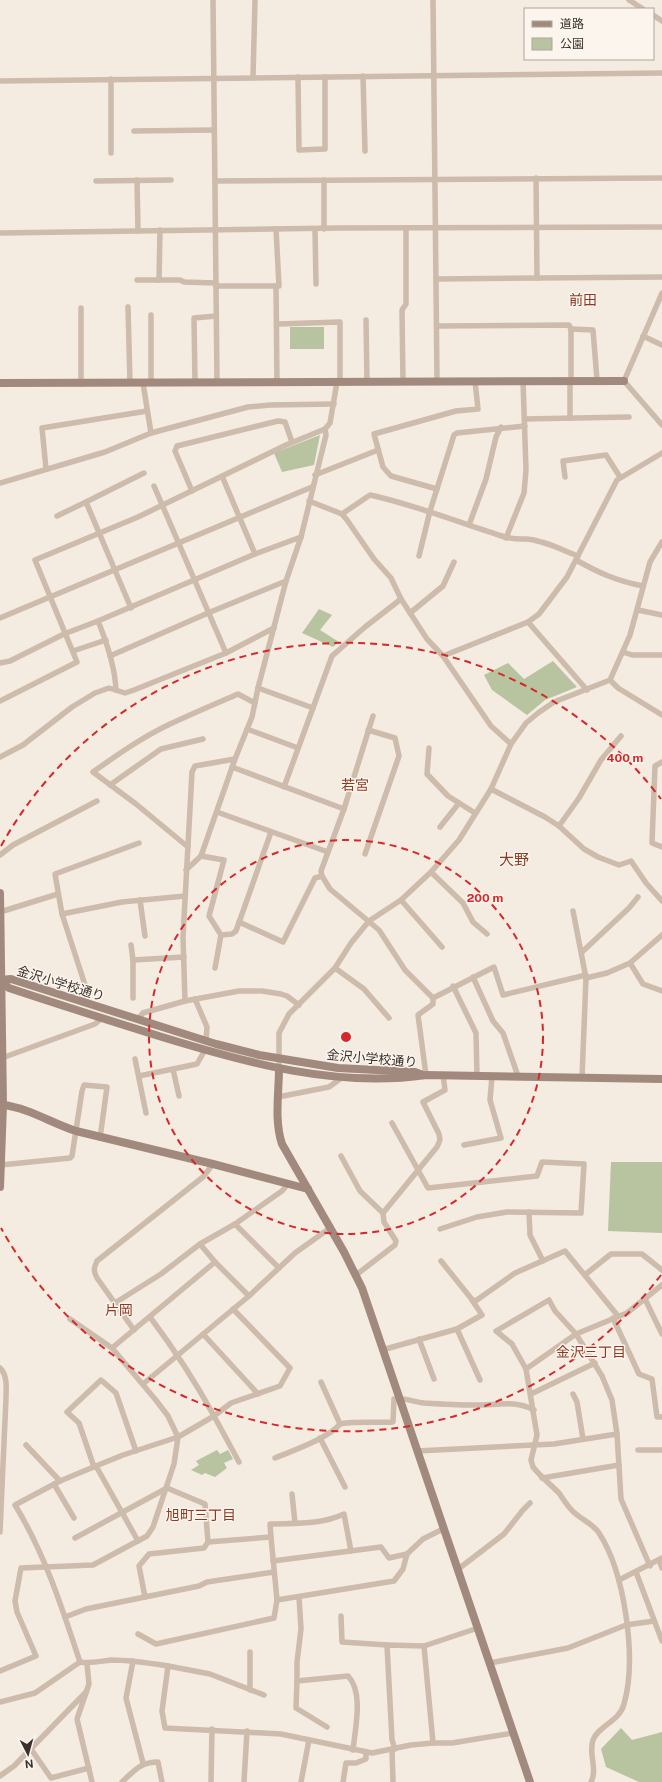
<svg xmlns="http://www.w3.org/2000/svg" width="662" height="1782" font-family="'Public Sans','Noto Sans JP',sans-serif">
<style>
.green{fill:#b8c4a0}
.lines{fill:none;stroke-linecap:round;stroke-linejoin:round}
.street{stroke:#cdbbac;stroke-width:5.5}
.secondary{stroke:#a18a7d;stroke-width:8}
.ring{fill:none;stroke:#d62828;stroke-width:2;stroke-dasharray:7 5}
.labels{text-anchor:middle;stroke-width:3;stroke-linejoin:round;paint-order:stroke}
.street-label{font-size:13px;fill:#3b302b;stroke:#fbf5ee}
.neighbourhood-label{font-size:14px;fill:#8c3b22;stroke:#fbf5ee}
.quarter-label{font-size:15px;fill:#8c3b22;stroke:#fbf5ee}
.centre{fill:#d62828;stroke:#fbf5ee;stroke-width:2}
.ring-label{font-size:12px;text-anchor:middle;font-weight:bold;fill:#d62828;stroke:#fbf5ee;stroke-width:3;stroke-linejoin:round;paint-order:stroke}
</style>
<rect width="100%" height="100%" fill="#f4ebe1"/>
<g class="green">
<rect x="290" y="327" width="34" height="22"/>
<path d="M320,435L314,465L282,472L274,453Z"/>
<path d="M319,609L332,615L320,630L339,642L333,647L302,633Z"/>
<path d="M553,661L577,687L545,700L527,715L492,690L484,675L508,663L524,679Z"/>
<path d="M611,1162H662V1233L608,1231Z"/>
<path d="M217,1450L220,1454L228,1450L233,1459L224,1463L227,1468L215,1477L205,1473L202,1475L191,1470L199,1465L196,1461Z"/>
<path d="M621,1728L632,1740L662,1732V1782H639L606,1767L601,1749Z"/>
</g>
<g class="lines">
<g class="street">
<path d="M213,0L217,383"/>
<path d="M433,0L437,381"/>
<path d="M629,0L643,9"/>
<path d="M653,15L662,21"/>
<path d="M363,76L365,151"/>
<path d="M253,77L255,0"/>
<path d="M298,77L299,150L325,149V77"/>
<path d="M111,79V153"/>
<path d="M0,81L662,73"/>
<path d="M134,131L214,130"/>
<path d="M536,178L537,278"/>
<path d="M137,180L138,231"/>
<path d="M324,180V229"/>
<path d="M96,181L171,180"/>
<path d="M215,181L662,178"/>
<path d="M276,229L279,286H276L277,383"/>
<path d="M315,229L316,284"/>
<path d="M0,233L338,228L662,227"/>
<path d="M436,279L662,277"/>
<path d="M137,280H180L184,282L216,283"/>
<path d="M159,280L160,230"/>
<path d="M216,286H276"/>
<path d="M662,293L624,381L662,425"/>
<path d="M128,307L130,383"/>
<path d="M81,308V384"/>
<path d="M151,315V383"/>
<path d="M366,320L367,382"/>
<path d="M278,324L340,322V382"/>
<path d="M437,326L569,325L571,329V381"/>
<path d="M571,329L593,330L597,380"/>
<path d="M643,336L662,345"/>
<path d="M403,382L402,310L406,304V228"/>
<path d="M143,383L151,433"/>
<path d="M195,383L194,318L216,316"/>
<path d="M570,418V381"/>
<path d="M525,419L629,417"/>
<path d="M46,469L42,428L147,411"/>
<path d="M315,475L378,450"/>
<path d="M565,477L563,461L606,455L620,477"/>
<path d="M0,483L105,452L151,433L248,407L270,405L334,404"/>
<path d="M154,486L226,653"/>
<path d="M437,489L391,476L383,467L374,434L456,411L478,409L475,381"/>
<path d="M192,491L175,451L177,446L278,421L285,422L292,442"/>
<path d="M309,501L342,514L347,520L374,559L391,578L401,599L427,639L443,656L491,726L511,744"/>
<path d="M342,514L370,495C416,505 460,523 505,537C512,539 519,539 526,539C543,540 562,550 578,556"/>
<path d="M57,516L86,502"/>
<path d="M469,525L486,479L496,437L501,427"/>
<path d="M506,538L524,493L526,470L523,381"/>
<path d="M255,554L301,537"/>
<path d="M419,556L430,511L454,435L457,433L525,426"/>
<path d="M576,560C599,573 617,581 643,586"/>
<path d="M131,608L86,502L144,473"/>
<path d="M638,610L662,615"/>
<path d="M410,613L443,586L454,562"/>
<path d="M0,618L312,487"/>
<path d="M528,622L587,690"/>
<path d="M73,651L106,640"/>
<path d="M623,652L632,655H662"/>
<path d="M110,656L208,613L286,581"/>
<path d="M443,656L528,622L539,614L567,577L617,480L662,453"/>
<path d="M0,663L10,661L64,634L98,621"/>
<path d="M610,680L618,688L662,715"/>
<path d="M258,688L313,708"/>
<path d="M116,690C115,666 107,643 98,621L255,554L222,476"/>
<path d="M0,701L77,662L35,560L138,517L286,445L325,429L330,423L337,382"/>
<path d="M373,716L344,809L321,871L322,876L330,889L379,930L405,970L433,998V1004L418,1015L426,1075"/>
<path d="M247,729L298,748"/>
<path d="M429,748L427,774L448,796L475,813"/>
<path d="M0,757L23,745L72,707L95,693L109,688L125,693L134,690L226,653L274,628"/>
<path d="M662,762L655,766L652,843L662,847"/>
<path d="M232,767L344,809"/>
<path d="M110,785L161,749L203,739"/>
<path d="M284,787L332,656L365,627L401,599"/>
<path d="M491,789L545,817L559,826L584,849L598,857L619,865L631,861L646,883L662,901"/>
<path d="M217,812L328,852"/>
<path d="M559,826L579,798L601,760L621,736"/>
<path d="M440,827L459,803"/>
<path d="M188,847L136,804L93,772C117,755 141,738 168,725C191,714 215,704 238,694L255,703"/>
<path d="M365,854L399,756L395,738L368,730"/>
<path d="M0,855L13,845L97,801"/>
<path d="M201,856L224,860L209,916L221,935L215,968"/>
<path d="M186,870L201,856L235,759L252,717L258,688L286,581L301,537L326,435L325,429"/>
<path d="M431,872L463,903L473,922L487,934"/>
<path d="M140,900L145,936"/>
<path d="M401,900L442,947"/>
<path d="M573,911L586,978L582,1078"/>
<path d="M0,912L58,894"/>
<path d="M62,914L122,902L185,896"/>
<path d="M239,922L283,942L315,878L322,876"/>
<path d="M221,935L232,934L236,931L271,832"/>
<path d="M131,945L133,960V998"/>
<path d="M582,952L629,908L638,897"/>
<path d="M133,960L184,957"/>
<path d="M630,963L643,984L662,991"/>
<path d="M335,968L364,989L389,1018"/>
<path d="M473,977L493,1021L503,1033L518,1076"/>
<path d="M586,978L607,973L630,963L662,935"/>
<path d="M453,986L476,1033L477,1076"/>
<path d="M433,998L494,967L503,995L586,975"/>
<path d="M195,999L207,1027L206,1040"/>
<path d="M185,1001L183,937L192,772L195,766L235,759"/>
<path d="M86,1003L87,991L62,914L55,874L139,843"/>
<path d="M138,1019L143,1013L185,1001L239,991H262L281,994L287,996L299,1005"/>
<path d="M2,1058L95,1024L102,1018"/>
<path d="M135,1059L146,1113"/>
<path d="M279,1062V1033L289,1014L335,968L351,943L369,921L401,900L431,872L459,840L491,789L511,744L526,723L538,713L554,702L610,680L630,635L650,562L662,542"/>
<path d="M173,1069L197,1064L205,1050"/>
<path d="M139,1076L173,1069L179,1096"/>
<path d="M278,1097L329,1087L343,1077"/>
<path d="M392,1123L428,1188L537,1176L542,1162L584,1164L581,1213L507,1212L477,1217L440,1229"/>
<path d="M464,1145L501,1138L490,1100L492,1076"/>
<path d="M341,1156L360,1191L383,1213L384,1222L396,1241L395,1245L356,1275"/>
<path d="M1,1165L70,1158L72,1156L82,1091L84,1085L107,1087L100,1138"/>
<path d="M529,1212L530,1235L543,1261"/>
<path d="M383,1213L437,1147L440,1140L439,1134L423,1102L445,1090L443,1075"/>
<path d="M235,1224L279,1268"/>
<path d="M200,1244L215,1262L249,1296"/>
<path d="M441,1261L474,1302L515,1273L565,1251L618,1316"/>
<path d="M586,1274L611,1254H642L662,1270"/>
<path d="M645,1299L662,1334"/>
<path d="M115,1303L161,1274L200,1244L235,1224L282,1191L288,1184"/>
<path d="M233,1309L290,1368L280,1386L231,1403L214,1416L239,1462"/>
<path d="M613,1318L639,1374L652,1379L657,1417H662"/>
<path d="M457,1329L480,1380"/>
<path d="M134,1330L97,1278C93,1271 94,1268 97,1261L203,1177L213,1164"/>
<path d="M203,1334L258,1394"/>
<path d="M419,1339L434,1379"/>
<path d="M112,1348L215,1262"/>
<path d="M382,1350L457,1329L482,1315L472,1300"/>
<path d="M0,1368C8,1376 6,1388 6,1398L0,1532"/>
<path d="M526,1369L576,1334L627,1313L662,1285"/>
<path d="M143,1384L249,1296L295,1253L330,1228"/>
<path d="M531,1394L595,1363"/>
<path d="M573,1394L577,1402L583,1439"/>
<path d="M340,1424C348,1421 380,1423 393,1422L394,1399C403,1397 414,1402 424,1403C440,1404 457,1405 473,1405C494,1406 514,1399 534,1410"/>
<path d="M320,1438L345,1487"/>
<path d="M26,1445L60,1481"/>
<path d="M638,1450H662"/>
<path d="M417,1451L554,1444L617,1434"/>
<path d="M275,1458C292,1451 329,1438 340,1424L321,1382"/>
<path d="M96,1466L138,1541"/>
<path d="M94,1467L79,1423L67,1412L101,1380L116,1393L136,1451"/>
<path d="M542,1478L619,1465"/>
<path d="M54,1484L74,1518"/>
<path d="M167,1488L205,1504L208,1542L271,1537L277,1600L394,1581L403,1569L407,1554L423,1539L443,1529"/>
<path d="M292,1494L295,1523"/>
<path d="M271,1537L270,1524C297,1523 320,1525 344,1514L351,1551"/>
<path d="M75,1538L167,1488"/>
<path d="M659,1560L662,1568"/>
<path d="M273,1561L381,1547L389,1558L407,1554"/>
<path d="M457,1570L504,1534L523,1510L530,1503"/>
<path d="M636,1572L662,1641"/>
<path d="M619,1580L662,1558"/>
<path d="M145,1597L139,1566L149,1554L204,1548L208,1542"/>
<path d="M299,1597L301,1629L297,1662V1681L348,1676C364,1692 355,1729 353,1750"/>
<path d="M341,1616L342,1642L387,1645"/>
<path d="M65,1617L86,1609L199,1586L207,1582L274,1572"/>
<path d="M138,1634L156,1644L274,1618L277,1600"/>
<path d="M424,1646L433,1743"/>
<path d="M133,1661L126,1698L143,1763"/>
<path d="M80,1662C62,1608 45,1554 15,1505L60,1481L96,1466L123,1455L178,1437L214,1416C195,1381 174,1349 150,1317"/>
<path d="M490,1663L568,1648L626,1625L654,1621"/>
<path d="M87,1664L89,1684L77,1719L92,1782"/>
<path d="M168,1666L210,1674L264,1695"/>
<path d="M0,1671L36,1656L17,1612L15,1601L21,1568L93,1565L147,1536L153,1527L174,1464L178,1437L168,1416L155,1399L112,1348L70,1319"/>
<path d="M297,1681L296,1708L327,1727"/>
<path d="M250,1690V1652"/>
<path d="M0,1702L35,1693L80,1662C91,1664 101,1661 111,1660C130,1660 149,1663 168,1666L162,1711L165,1728L281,1734L372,1753L411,1745L433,1743H452L513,1733"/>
<path d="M31,1749L51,1778L89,1768"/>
<path d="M395,1749L392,1740L387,1645L424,1646L478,1628"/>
<path d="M392,1750L393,1782"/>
<path d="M0,1776L14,1766L86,1692"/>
<path d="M122,1782C134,1771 140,1762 158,1762L162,1782"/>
<path d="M211,1782L212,1729"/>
<path d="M244,1782L247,1731"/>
<path d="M301,1782L309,1740"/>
<path d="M343,1782L346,1763H356L366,1759V1752"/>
<path d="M591,1782C598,1769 588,1753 593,1740C598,1726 620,1721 624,1704C637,1659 625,1573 599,1533C593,1524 584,1521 576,1514C569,1509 564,1500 559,1493C550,1484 541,1477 533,1467L531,1460L537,1435L526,1369L512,1344L496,1331L549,1300L555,1311L576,1334L602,1376L612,1400L617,1434L621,1499L650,1566"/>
</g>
<g class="secondary">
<path d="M0,383L624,381"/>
<path d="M0,893L3,1105L0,1187"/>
<path d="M0,980L11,979L216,1044L259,1055L338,1068L415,1072L423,1075"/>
<path d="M1,981L9,988C60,1005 111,1021 162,1037C247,1063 337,1088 426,1075L662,1079"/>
<path d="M279,1068C279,1093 274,1120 282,1144L344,1252L362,1288L530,1782"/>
<path d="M3,1105C29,1108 51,1123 76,1131L213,1164L308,1189"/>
</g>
</g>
<g class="ring">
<circle cx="346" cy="1037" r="197"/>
<path d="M661 1275A395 395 0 0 1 1 1228M1 846A395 395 0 0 1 661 799"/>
</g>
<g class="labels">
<g class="street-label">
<text transform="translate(61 983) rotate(17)" y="5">金沢小学校通り</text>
<text transform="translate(372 1058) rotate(5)" y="5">金沢小学校通り</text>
</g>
<g class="neighbourhood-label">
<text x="583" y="305">前田</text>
<text x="355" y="790">若宮</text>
<text x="119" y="1315">片岡</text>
<text x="591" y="1357">金沢三丁目</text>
<text x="201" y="1520">旭町三丁目</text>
</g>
<g class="quarter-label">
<text x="514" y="865">大野</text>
</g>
</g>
<circle cx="346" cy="1037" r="6" class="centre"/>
<g class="ring-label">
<text x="625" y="762">400 m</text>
<text x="485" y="902">200 m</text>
</g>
<rect x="524" y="8" width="130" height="52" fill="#fbf5ee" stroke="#aea6a0"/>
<rect x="532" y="21" width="20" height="6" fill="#a18a7d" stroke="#aea6a0"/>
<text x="560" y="28" font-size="12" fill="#3b302b">道路</text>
<rect x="532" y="38" width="20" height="12" fill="#b8c4a0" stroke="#aea6a0"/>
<text x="560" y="48" font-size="12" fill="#3b302b">公園</text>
<g transform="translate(28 1754) rotate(174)" stroke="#fbf5ee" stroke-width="3" paint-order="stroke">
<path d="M0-3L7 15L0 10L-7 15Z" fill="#3b302b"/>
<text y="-6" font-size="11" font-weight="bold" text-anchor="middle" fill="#3b302b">N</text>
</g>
</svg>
